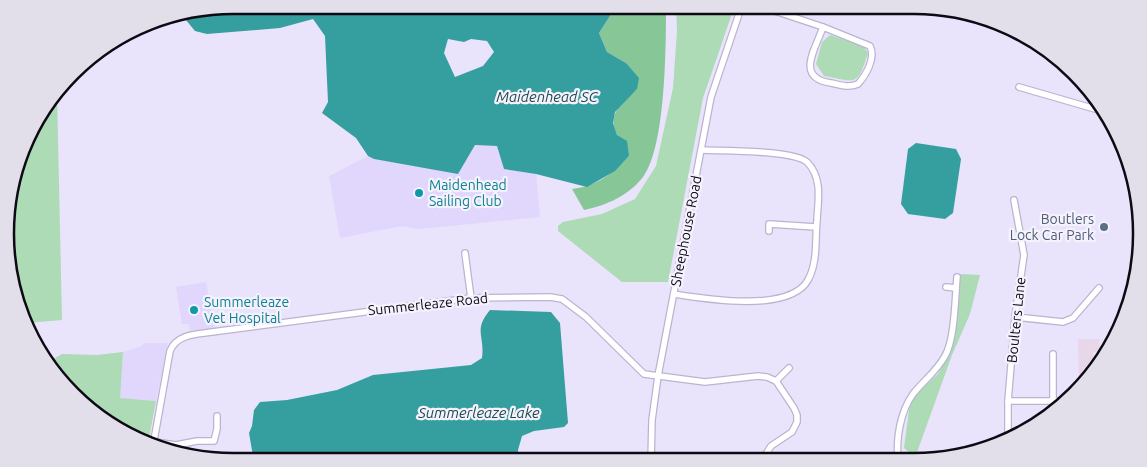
<svg xmlns="http://www.w3.org/2000/svg" width="1147" height="467" font-family="Ubuntu,sans-serif">
<style>
.built{fill:#e1d7fc}
.industrial{fill:#e7d7e9}
.green{fill:#acdbb6}
.forest{fill:#87c797}
.water{fill:#359fa0;fill-rule:evenodd}
.lines{fill:none;stroke-linecap:round;stroke-linejoin:round}
.minor-casing{stroke:#bbb4d1;stroke-width:8}
.minor{stroke:#fff;stroke-width:5.5}
.culture-dot{fill:#0f9aa8;stroke:#f5f2fe;stroke-width:2}
.service-dot{fill:#5c6f8a;stroke:#f5f2fe;stroke-width:2}
.labels{text-anchor:middle;stroke-width:4.5;stroke-linejoin:round;paint-order:stroke}
.culture-label{font-size:14px;fill:#0d838f;stroke:#f5f2fe;text-anchor:start}
.service-label{font-size:14px;fill:#4e5e75;stroke:#f5f2fe;text-anchor:end}
.street-label{font-size:14px;fill:#0d0a14;stroke:#f5f2fe}
.water-label{font-size:15px;font-style:italic;fill:#1d4b4b;stroke:#f5f2fe}
.rim{fill:none;stroke:#0d0a14;stroke-width:2.5}
</style>
<rect width="100%" height="100%" fill="#e9e3fb"/>
<g class="built">
<path d="M475,145L497,146L504,169L536,174L540,217L419,229L402,226L340,238L329,176L368,156L374,159L445,171Z"/>
<path d="M206,282L214,328L190,331L189,324H182L176,287Z"/>
<path d="M143,343H168L156,401L119,398L123,352L142,346Z"/>
</g>
<path class="industrial" d="M1078,339H1099L1100,351L1093,352L1094,371L1079,388Z"/>
<g class="green">
<path d="M676,5H735L703,98L668,282H622L558,231V226L563,222L602,214L635,199L656,166L673,88L677,31Z"/>
<path d="M830,35L864,47L868,53C857,87 857,82 824,76L816,64L822,42Z"/>
<path d="M57,94L62,320L28,323L9,278L7,203L35,120Z"/>
<path d="M960,274L980,275L970,314L952,355L916,455L910,453L904,448L910,403L919,392L938,374L951,351L957,321Z"/>
<path d="M123,352L120,398L156,401L148,443L94,415L46,363L62,354L97,355Z"/>
</g>
<path class="forest" d="M617,5H666C666,44 666,147 643,177C628,196 607,205 584,210L572,189C597,186 612,174 629,156C609,122 605,117 637,89L626,63L607,52L599,33Z"/>
<g class="water">
<path d="M234,5H617L599,33L607,52L626,63L639,78L637,89L615,112L613,123L617,135L627,141L629,156L615,171L587,187L536,174L504,169L497,146L475,145L458,174L374,159L368,156L356,138L322,113L328,102L325,36L313,19L280,28L207,34L195,31L181,14ZM448,39L464,42L471,39L487,41L494,52L483,66L455,77L444,53Z"/>
<path d="M916,143L956,149L961,159L953,213L945,219L908,214L901,204L908,149Z"/>
<path d="M490,310L551,312L560,323L568,423L564,427L534,431L522,436L518,450V461L254,462L249,433L252,426L254,410L260,402L287,400L337,390L373,375L471,365L482,358C485,336 473,330 490,310Z"/>
</g>
<g class="lines">
<defs>
<g id="minor">
<path d="M757,5L823,27"/>
<path d="M823,27L870,46C876,58 866,75 858,84C849,88 840,85 831,83C795,78 815,50 823,27Z"/>
<path d="M1019,87L1102,111"/>
<path d="M769,231V224L816,227"/>
<path d="M465,253L471,298"/>
<path d="M946,287L956,288"/>
<path d="M674,294C705,299 790,313 808,280C818,262 815,240 817,220C818,201 823,178 807,162C793,150 723,151 702,150"/>
<path d="M1015,317L1063,322L1073,318L1099,288"/>
<path d="M1053,354V401"/>
<path d="M776,381L789,368"/>
<path d="M1008,401H1066"/>
<path d="M1008,441V401L1015,317L1024,255L1014,200"/>
<path d="M155,442L176,445L197,441H214L217,429V416"/>
<path d="M153,446L170,351C177,334 197,334 212,332L471,298L550,297L562,299L586,317L644,374L705,382L758,376L767,377L776,381L794,408L797,415V422L792,432L771,446L766,454L765,461"/>
<path d="M898,460C896,439 900,412 913,394C923,381 937,371 945,356C955,338 955,299 957,277"/>
<path d="M909,460L989,446"/>
<path d="M651,461L652,420L658,376L711,97L742,5"/>
</g>
</defs>
<use href="#minor" class="minor-casing"/>
<use href="#minor" class="minor"/>
</g>
<g class="culture-dot">
<circle cx="419" cy="193" r="5"/>
<circle cx="194" cy="310" r="5"/>
</g>
<circle class="service-dot" cx="1104" cy="227" r="5"/>
<g class="labels">
<g class="culture-label">
<text x="429" y="190">Maidenhead<tspan x="429" dy="16">Sailing Club</tspan></text>
<text x="204" y="307">Summerleaze<tspan x="204" dy="16">Vet Hospital</tspan></text>
</g>
<g class="service-label">
<text x="1094" y="224">Boutlers<tspan x="1094" dy="16">Lock Car Park</tspan></text>
</g>
<g class="street-label">
<text transform="translate(686 231) rotate(-79)" y="5">Sheephouse Road</text>
<text transform="translate(428 304) rotate(-6)" y="5">Summerleaze Road</text>
<text transform="translate(1016 320) rotate(-84)" y="5">Boulters Lane</text>
</g>
<g class="water-label">
<text x="547" y="102">Maidenhead SC</text>
<text x="479" y="418">Summerleaze Lake</text>
</g>
</g>
<path d="M0 0H1147V467H0ZM233 14H914A219 219 0 0 1 1133 233V234A219 219 0 0 1 914 453H233A219 219 0 0 1 14 234V233A219 219 0 0 1 233 14Z" fill="#e2dfeb" fill-rule="evenodd"/>
<path class="rim" d="M233 14H914A219 219 0 0 1 1133 233V234A219 219 0 0 1 914 453H233A219 219 0 0 1 14 234V233A219 219 0 0 1 233 14Z"/>
</svg>
